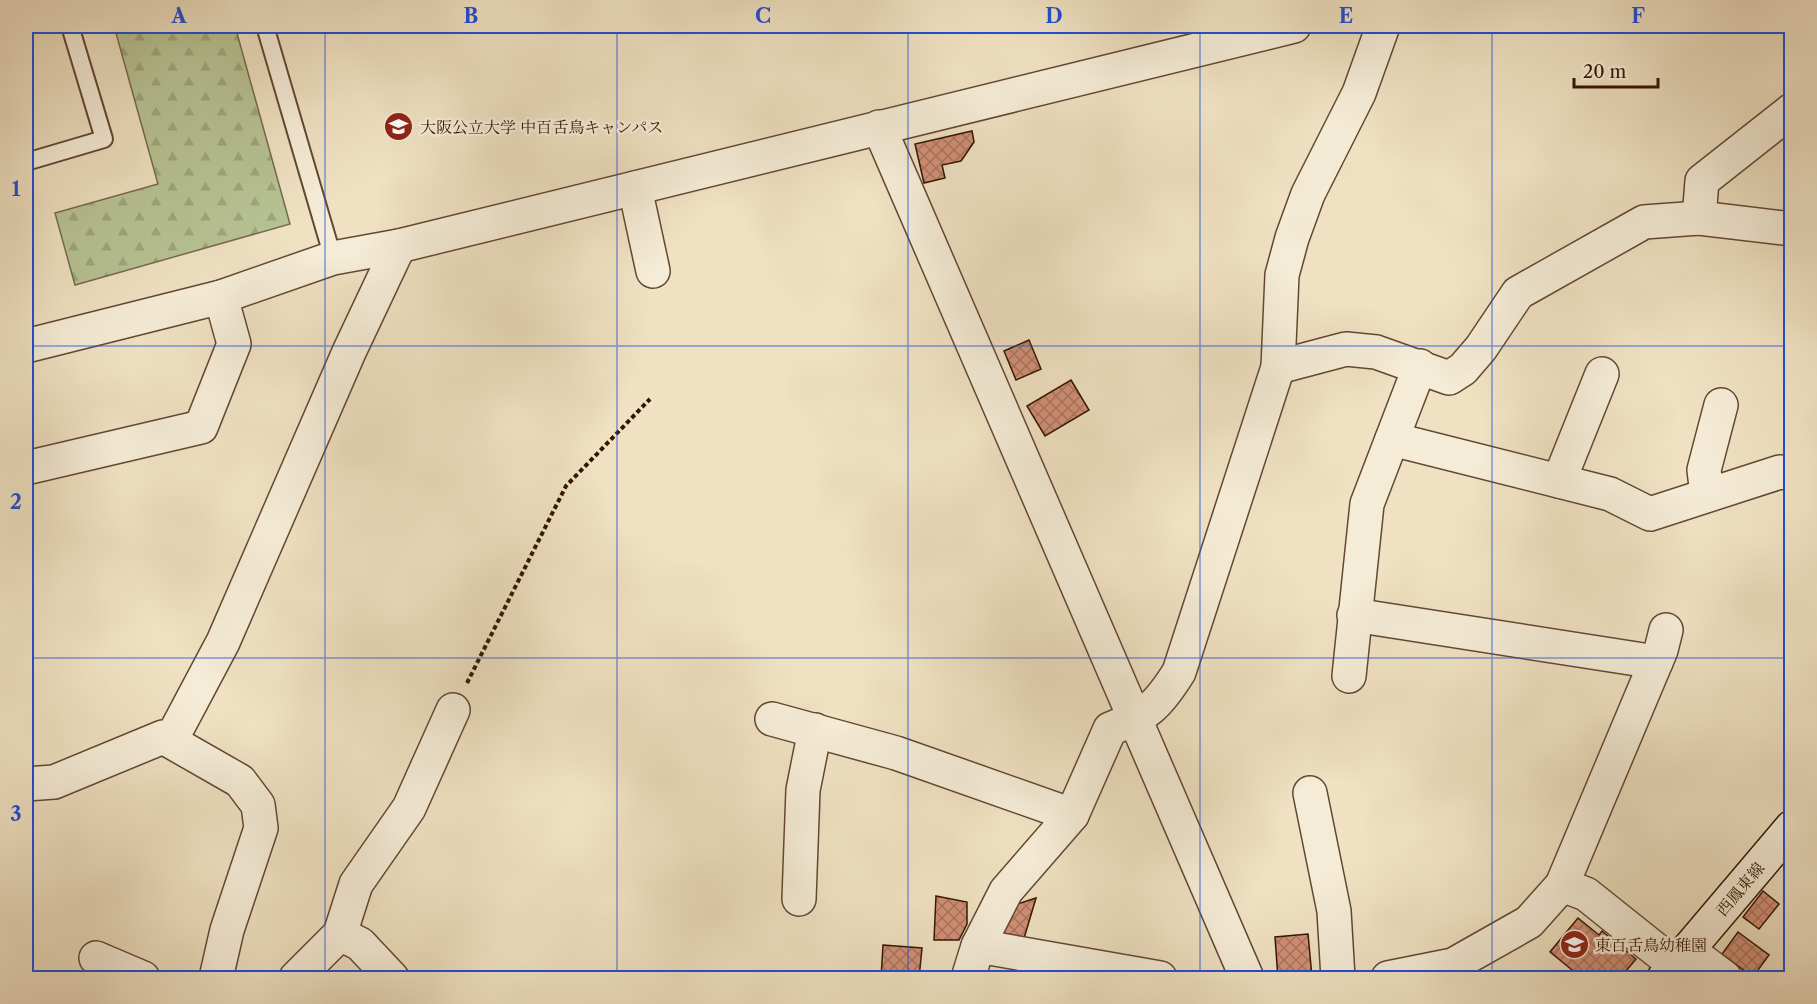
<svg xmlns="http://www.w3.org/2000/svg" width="1817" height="1004" font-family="'Libre Caslon Text','Noto Serif JP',serif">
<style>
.forest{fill:url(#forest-firs);stroke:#766c4b;stroke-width:1.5}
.building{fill:url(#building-cross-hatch);stroke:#341402;stroke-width:1.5}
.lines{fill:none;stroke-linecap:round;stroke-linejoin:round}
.service-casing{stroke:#634732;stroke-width:20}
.minor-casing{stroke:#634732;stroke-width:36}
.tertiary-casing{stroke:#634732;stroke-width:36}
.secondary-casing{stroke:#341402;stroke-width:36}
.path{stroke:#341402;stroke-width:4;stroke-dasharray:4.5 3;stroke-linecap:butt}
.service{stroke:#f5ecd7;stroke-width:16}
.minor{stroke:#f5ecd7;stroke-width:33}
.tertiary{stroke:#f5ecd7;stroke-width:33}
.secondary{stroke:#f5ecd7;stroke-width:33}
.grid{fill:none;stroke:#1d4ed8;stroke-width:1.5;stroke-opacity:0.55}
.labels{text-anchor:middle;stroke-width:5;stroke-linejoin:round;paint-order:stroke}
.poi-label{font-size:16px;fill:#341402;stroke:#f5ecd7;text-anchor:start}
.street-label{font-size:16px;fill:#341402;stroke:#f5ecd7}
.neatline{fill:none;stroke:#1d4ed8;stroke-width:2}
.grid-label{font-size:20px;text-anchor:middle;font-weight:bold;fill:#1d4ed8}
</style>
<defs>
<pattern id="forest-firs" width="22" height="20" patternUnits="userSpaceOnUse" patternTransform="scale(1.5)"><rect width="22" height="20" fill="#b7c394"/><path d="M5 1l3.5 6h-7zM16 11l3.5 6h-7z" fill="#9ea77e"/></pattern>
<pattern id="building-cross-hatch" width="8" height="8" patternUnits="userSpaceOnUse" patternTransform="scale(1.5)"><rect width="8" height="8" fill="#d19076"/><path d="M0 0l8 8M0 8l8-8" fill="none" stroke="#aa745f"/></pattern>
</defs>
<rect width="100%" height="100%" fill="#efe1c2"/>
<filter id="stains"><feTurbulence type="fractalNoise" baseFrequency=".00333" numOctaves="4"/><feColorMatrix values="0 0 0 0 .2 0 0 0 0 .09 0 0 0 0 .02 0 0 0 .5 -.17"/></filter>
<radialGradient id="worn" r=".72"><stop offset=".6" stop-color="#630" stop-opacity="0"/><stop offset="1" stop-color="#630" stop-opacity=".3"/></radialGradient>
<path class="forest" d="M114,26H235L290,224L75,285L55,213L158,184Z"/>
<g class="building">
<path d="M972,131L974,142L961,161L942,165L945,178L924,183L915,144Z"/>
<path d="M1029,340L1041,369L1016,380L1004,351Z"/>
<path d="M1071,380L1089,410L1045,436L1027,406Z"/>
<path d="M1763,891L1779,904L1759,929L1743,917Z"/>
<path d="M936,896L967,902V924L959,940H934Z"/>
<path d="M1036,898L1022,945L999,940L1008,907Z"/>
<path d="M1578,918L1599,935L1602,931L1636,959L1620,978H1593L1588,974L1582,978L1550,952Z"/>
<path d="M1738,932L1769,955L1753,977L1722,954Z"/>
<path d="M1308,934L1312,977L1278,978L1275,937Z"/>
<path d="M883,945L922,948L919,978H881Z"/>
</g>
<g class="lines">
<defs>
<g id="service">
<path d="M265,26L333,258"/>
<path d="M26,162L104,139L70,26"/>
</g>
<g id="minor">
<path d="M635,188L653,271"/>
<path d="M1699,218L1702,181L1792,110"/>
<path d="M1278,367L1346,349L1376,352L1449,378L1463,369L1481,348L1518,293L1644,222L1699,218L1792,229"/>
<path d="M1392,439L1610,494L1650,514L1780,472L1792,473"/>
<path d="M26,468L201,427L234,344L221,297"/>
<path d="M1559,481L1602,374"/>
<path d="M1707,494L1704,470L1721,405"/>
<path d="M1354,615L1656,662"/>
<path d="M1349,676L1367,504L1420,366"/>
<path d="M772,719L896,753L1072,815"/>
<path d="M171,740L223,642L349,352L399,246"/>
<path d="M26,784L54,782L163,737L240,781L258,805L261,828L227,930L216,978"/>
<path d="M1310,793L1334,911L1338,978"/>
<path d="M1562,885L1586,894L1675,965"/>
<path d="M799,899L803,790L815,730"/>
<path d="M340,934L360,944L392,978"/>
<path d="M978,946L1160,978"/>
<path d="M1688,950L1725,978"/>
<path d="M96,958L143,978"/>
<path d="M296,978L340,934L356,884L409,808L453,710"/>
<path d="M968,978L978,946L1006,891L1072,815L1110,729C1148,714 1157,707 1179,672L1278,367L1282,275L1292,238L1308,194L1359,93L1383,26"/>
<path d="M1388,978L1453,965L1529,922L1562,885L1661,650L1666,630"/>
</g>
<g id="tertiary">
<path d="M879,127L1247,978"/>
<path d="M26,346L221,297L333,258L399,246L1294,26"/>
</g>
<path id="secondary" d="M1664,978L1792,827"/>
</defs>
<use href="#service" class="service-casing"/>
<use href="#minor" class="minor-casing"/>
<use href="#tertiary" class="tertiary-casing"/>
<use href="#secondary" class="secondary-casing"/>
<path class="path" d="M467,683L566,486L650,399"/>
<use href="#service" class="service"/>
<use href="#minor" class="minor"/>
<use href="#tertiary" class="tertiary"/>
<use href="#secondary" class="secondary"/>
</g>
<path class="grid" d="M325,26V978M617,26V978M908,26V978M1200,26V978M1492,26V978M26,346H1792M26,658H1792"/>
<defs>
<symbol id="university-disc" viewBox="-11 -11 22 22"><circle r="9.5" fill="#8f2418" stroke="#f5ecd7"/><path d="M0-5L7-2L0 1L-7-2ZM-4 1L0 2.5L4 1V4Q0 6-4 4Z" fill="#fff"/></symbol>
<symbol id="school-disc" viewBox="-11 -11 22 22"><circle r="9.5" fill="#8f2418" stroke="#f5ecd7"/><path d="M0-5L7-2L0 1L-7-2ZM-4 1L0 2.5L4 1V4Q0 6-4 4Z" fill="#fff"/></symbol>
</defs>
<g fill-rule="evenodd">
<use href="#university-disc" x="382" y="110" width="33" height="33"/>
<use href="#school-disc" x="1558" y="928" width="33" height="33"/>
</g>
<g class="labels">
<g class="poi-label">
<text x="420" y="133">大阪公立大学 中百舌鳥キャンパス</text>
<text x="1595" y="951">東百舌鳥幼稚園</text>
</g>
<g class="street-label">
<text transform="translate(1740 889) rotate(-50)" y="6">西鳳東線</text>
</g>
</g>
<rect width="1817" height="1004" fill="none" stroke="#efe1c2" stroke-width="66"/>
<path d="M1574 78v9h84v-9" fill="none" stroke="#341402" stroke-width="3"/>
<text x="1583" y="78" font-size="18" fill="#341402" stroke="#f5ecd7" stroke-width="4.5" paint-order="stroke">20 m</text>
<rect x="33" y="33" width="1751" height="938" class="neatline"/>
<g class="grid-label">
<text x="179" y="23">A</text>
<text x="471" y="23">B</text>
<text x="763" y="23">C</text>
<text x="1054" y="23">D</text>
<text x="1346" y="23">E</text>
<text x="1638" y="23">F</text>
<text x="16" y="196">1</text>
<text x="16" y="509">2</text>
<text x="16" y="821">3</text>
</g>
<rect width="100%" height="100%" filter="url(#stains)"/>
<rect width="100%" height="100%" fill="url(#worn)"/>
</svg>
